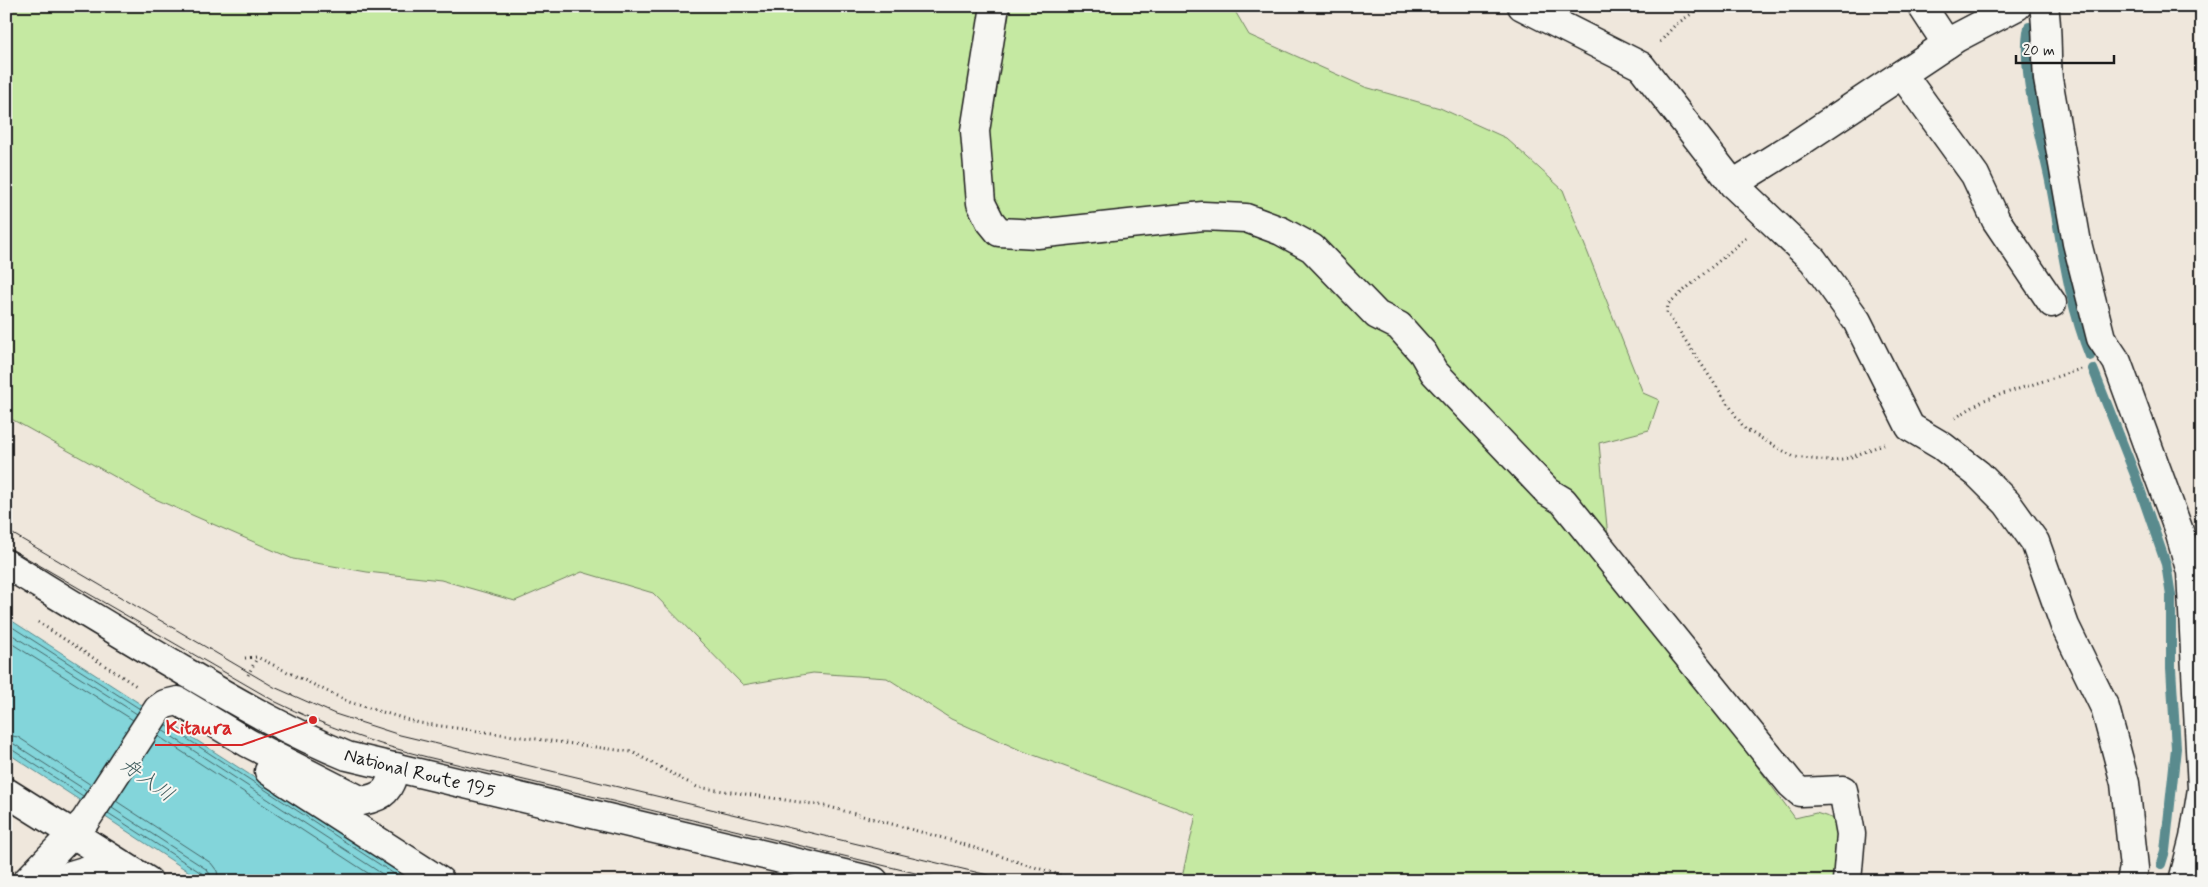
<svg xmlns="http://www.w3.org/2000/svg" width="2208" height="887" font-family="Mynerve,'Klee One',sans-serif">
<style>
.green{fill:#c5e9a2;stroke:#70825f}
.water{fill:#83d5da;stroke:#5a8b8e}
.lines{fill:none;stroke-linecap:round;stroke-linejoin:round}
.shore{stroke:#456668;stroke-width:1}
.stream{stroke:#5a8b8e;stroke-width:10}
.minor-casing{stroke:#1c1c1c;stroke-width:31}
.highway-casing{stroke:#1c1c1c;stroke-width:31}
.path{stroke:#1c1c1c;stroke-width:3;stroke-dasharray:1 4;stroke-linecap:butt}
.minor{stroke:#f6f6f2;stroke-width:28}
.highway{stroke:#f6f6f2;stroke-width:28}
.tram{stroke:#1c1c1c;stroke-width:1}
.labels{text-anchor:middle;stroke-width:4;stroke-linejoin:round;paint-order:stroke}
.street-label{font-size:19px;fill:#1c1c1c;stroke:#f6f6f2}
.water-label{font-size:20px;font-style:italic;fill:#405d5e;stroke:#f6f6f2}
.leader{fill:none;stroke:#d62828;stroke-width:2}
.callout-dot{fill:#d62828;stroke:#f6f6f2;stroke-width:2}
.callout-label{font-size:20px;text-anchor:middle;font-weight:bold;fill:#d62828;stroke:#f6f6f2;stroke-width:4;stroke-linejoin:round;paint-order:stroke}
</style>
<rect width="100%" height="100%" fill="#efe7dc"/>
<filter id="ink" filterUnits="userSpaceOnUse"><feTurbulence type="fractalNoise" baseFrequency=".02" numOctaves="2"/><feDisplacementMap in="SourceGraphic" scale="10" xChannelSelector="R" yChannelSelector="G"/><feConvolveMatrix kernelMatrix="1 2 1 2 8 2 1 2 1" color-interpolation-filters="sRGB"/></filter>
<g filter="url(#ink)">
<path class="green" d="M6,6H1232L1249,35L1365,87L1440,108L1506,138L1563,190L1643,393L1659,400L1649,430L1599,443L1612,579L1716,710L1795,818L1816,813L1838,820V844L1832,881H1181L1196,815L1020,750L951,719L887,678L813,673L743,685L653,593L582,572L515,601L441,580L367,572L293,559L153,498L6,416Z"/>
<path class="water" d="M6,617L414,881H203L6,752Z"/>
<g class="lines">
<g class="shore">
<path d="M6,623L140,709"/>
<path d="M6,631L137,714"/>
<path d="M6,640L133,720"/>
<path d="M166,725L405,881"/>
<path d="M162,730L393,881"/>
<path d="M6,735L18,737L91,785"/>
<path d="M158,736L380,881"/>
<path d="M6,742L14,744L87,791"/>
<path d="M6,748L11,749L83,796"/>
<path d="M116,801L211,863L217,871L219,881"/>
<path d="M112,808L206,869L210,874L211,881"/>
<path d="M108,813L203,874L205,881"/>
</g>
<g class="stream">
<path d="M2029,27C2020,70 2041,138 2050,181C2061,237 2068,303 2090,356"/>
<path d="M2093,369L2135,475L2166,564L2171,596V668L2176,748L2165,851L2161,864"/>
</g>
<defs>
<g id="minor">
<path d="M995,6L975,131L981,203L990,221L999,232L1037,234L1203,216L1246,218L1281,231L1312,248L1377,315L1399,326L1423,353L1434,372L1548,492L1563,501L1791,784L1800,792L1843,790L1851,834L1847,881"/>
<path d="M1522,6L1641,66L1733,184L1813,260L1857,321L1910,427L1942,446L1978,474L2007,503L2035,542L2065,626L2105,708L2125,783L2134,868L2131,881"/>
<path d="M1922,6L1947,44"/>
<path d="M2044,6C2048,30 2046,54 2048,79L2077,243L2101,338L2117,362L2179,531L2191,572L2202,789L2194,838L2183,881"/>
<path d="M1902,74L1975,175L1996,220L2052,303"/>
<path d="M1733,184L1797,144L1956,38L2017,6"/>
<path d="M269,771L440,881"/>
<path d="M6,792L148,881"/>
<path d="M27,881L85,821L158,709L165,704L178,701L248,743L362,801C387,796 388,790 396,767"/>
<path d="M64,881L71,875L94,868L114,881"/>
</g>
<path id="highway" d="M6,564C67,601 127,638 189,674C240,704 291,733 347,756L874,881"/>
</defs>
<use href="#minor" class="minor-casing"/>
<use href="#highway" class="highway-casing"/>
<g class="path">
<path d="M1660,42L1675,25L1703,6"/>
<path d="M1746,238L1668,304L1667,313L1745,429L1794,457L1829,461L1849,458L1884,444"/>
<path d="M1955,418L1984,400L2084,368"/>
<path d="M38,622L138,687"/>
<path d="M245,658L257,657L349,702L419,723L632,752L697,787L826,806L950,840L1078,881"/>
<path d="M248,675L257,658"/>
</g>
<use href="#minor" class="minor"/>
<use href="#highway" class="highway"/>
<g class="tram">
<path d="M6,530L274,687L335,714L400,735L1013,881"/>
<path d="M6,546L276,702C325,726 374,744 427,757L949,881"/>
</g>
</g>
</g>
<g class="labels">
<g class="street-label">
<text transform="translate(420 772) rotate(14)" y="7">National Route 195</text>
</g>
<g class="water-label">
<text transform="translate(148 779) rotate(36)" y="7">舟入川</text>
</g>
</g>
<path class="leader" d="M313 720L242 745H155"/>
<circle class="callout-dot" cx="313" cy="720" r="5"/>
<g class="callout-label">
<text x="199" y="734">Kitaura</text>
</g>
<rect width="2208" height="887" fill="none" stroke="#f6f6f2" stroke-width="25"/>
<rect x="12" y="12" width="2183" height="862" fill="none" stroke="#1c1c1c" stroke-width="2" filter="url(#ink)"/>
<path d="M2016 55v8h98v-8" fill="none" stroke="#1c1c1c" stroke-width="2.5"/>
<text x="2023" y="55" font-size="15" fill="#1c1c1c" stroke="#f6f6f2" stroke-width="4" paint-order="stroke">20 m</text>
</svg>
